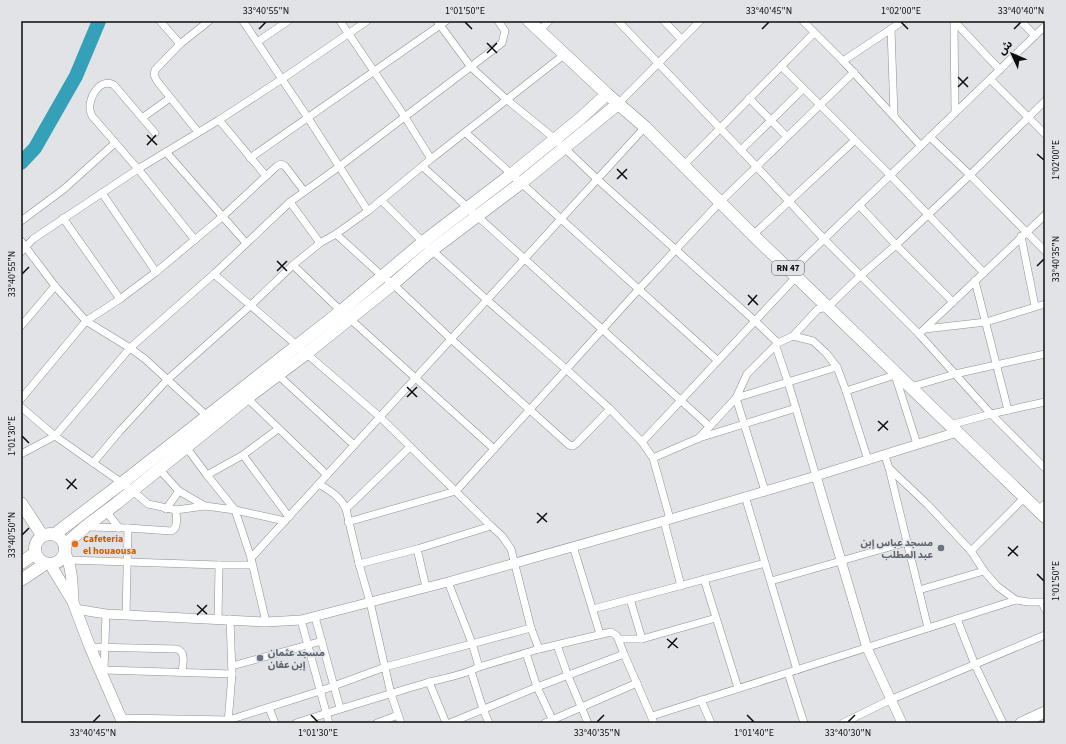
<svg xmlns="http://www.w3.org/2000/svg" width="1066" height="744" font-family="'Source Sans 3','Noto Sans Arabic',sans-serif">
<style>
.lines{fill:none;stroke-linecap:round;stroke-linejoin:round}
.river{stroke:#34a1b8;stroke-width:14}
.minor-casing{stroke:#8e9093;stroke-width:8}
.tertiary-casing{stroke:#8e9093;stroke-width:10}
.secondary-casing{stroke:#8e9093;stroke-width:12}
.primary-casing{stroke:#8e9093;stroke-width:13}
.minor{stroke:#fff;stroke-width:7}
.tertiary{stroke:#fff;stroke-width:9}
.secondary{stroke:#fff;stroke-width:11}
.primary{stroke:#fff;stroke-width:12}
.ticks{fill:none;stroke:#0c0d0e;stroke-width:1.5}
.food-dot{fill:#e8710a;stroke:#e1e3e6;stroke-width:1.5}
.worship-dot{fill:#6b7280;stroke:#e1e3e6;stroke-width:1.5}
.labels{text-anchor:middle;stroke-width:3;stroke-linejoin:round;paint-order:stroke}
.shield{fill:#e1e3e6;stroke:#4c4d4f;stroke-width:1}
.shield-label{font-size:9px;font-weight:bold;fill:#0c0d0e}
.food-label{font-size:10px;font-weight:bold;fill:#c56008;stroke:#e1e3e6;text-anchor:start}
.worship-label{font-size:10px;font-weight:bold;fill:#5b616d;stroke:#e1e3e6;text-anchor:end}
.neatline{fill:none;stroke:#0c0d0e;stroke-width:1.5}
.ticks-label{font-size:10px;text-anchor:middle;fill:#0c0d0e}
</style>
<rect width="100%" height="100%" fill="#e1e3e6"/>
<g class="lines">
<path class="river" d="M21,163L35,148L76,76L99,21"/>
<defs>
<g id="minor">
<path d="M160,21L180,44"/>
<path d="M243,21L308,118L368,211"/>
<path d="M340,21L405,117L431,159"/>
<path d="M437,21L471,67L506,99L555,139L597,179L755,321L778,343"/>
<path d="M618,21L757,167L824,239L919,334L991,414L1045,468"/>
<path d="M664,21L681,39"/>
<path d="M803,21L843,61L921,146"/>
<path d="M954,21L955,113"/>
<path d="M954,21L1000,70"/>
<path d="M1021,21L1035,36"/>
<path d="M891,29L894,115"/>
<path d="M539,31L549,21"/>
<path d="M257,42L288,21"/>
<path d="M843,61L903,21"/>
<path d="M781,66L890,175L984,273"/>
<path d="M990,79L1045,134"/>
<path d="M749,98L787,137"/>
<path d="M618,104L700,21"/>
<path d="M142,118L170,98"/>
<path d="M219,120L266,176"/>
<path d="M198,132L157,81L154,75L155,70L180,44L209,21"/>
<path d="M155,133L114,85C100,77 88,98 90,110C90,112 92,115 92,116L138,169L195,240"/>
<path d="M466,133L718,361"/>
<path d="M930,137L970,175L1045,251"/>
<path d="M741,150L803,89"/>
<path d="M166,152L246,243"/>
<path d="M250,158L446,21"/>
<path d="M684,165L814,33"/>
<path d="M422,166L709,426"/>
<path d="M102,193L156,272"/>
<path d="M381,200L423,242L487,300L566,369L610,409L642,442L653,458L670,519"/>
<path d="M290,202L320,243"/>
<path d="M859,205L896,245L953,302"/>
<path d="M63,218L120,299"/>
<path d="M21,221L64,189L115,143"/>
<path d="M336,234L382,276L393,284L451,339L569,445L573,446L577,443L610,409"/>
<path d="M753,235L855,140"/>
<path d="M1021,236L1035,306"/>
<path d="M21,241L55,286L86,321L130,348L145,359L207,416"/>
<path d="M21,252L33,239L138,169L219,120L282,79L367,21"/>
<path d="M293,265L341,311"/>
<path d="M791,271L1045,26"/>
<path d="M214,274L380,417L491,526L502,536L511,549L531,628L539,649"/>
<path d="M975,281L1008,410"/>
<path d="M349,318L494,449"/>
<path d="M21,326L55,286"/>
<path d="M925,329L986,322L1045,304"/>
<path d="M919,334L1045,215"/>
<path d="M793,336L813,341L826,353L837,367L846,391L868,460"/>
<path d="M776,347L788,382L816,476"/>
<path d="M278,375L354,445"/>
<path d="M895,375L917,444"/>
<path d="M911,387L955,374L1045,354"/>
<path d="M846,391L898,374"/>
<path d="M247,398L327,475"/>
<path d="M21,399L86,321L120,299L156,272L222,217L277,166L281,164L285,166L304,191"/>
<path d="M21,407L55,436L132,490L148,504L176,510L205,506L235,510L285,521"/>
<path d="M950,425L991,414L1045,402"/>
<path d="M699,438L736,398L747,374L778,343L793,336L818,309L828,307L860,276L896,245L970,175L1045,101"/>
<path d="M642,442L797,276"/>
<path d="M186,447L207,475"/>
<path d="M21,454L55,436L130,348L214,274L290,202L340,166L502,43L505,31L498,21"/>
<path d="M243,455L289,517"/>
<path d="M885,456L889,468L928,505L971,551L984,571L997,586L1016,600L1028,602H1042L1045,609"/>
<path d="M653,458L699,438L796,408"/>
<path d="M93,463L119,432L167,380L250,306L293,265L320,243L336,234L368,211L431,159L565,54"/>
<path d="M889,468L928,628"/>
<path d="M159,469L179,491L205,506"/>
<path d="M319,484C330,491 340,496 346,509L359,564L370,602L391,694L401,723"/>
<path d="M765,491L736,398L837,367"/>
<path d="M745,496L797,670"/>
<path d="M166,509L179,491"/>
<path d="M346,509L410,447"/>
<path d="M1038,510L1045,504"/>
<path d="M106,511L119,528"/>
<path d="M664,521L681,586"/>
<path d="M348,522L456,491L639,289L721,201L854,72"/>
<path d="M87,527L128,528L171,531C179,529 176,517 176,510"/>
<path d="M573,546L600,634"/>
<path d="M417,549L426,587"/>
<path d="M971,551L1025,497"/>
<path d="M251,558L645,127"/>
<path d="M68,560L219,565H252"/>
<path d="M359,564L417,549L491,526"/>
<path d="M704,579L738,688"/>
<path d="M771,581L907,542"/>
<path d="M448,582L472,643L479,667"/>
<path d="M919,590L984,571"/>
<path d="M630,599L642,639"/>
<path d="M593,609L765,563"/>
<path d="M126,615L128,528"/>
<path d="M315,617L340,708"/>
<path d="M218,619L219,565"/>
<path d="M957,619L975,665L1003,723"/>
<path d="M301,620L329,723"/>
<path d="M266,622L251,558L235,510L207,475L243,455L278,429"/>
<path d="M619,639H642L716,618"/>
<path d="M557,645L568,676L588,723"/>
<path d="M90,647L177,649C186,652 183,664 182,672"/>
<path d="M526,653L537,687L554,723"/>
<path d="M232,666L322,641"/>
<path d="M104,670L232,674"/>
<path d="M100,671L104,670L106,614"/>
<path d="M471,671L483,709L489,723"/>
<path d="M788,673L804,723"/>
<path d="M429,682L446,723"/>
<path d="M701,700L711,723"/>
<path d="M269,708L275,723"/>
<path d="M652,716L1016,600"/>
<path d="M121,718L229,720L320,691L385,667L531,628"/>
<path d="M228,723L232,674L230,619"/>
<path d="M296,723C339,709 383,696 426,683C443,678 462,676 479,667L539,649L611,632L617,636L624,654L654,723"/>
<path d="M377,723L398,715"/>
<path d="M450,723L537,687L624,654"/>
<path d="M545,723L637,683"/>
<path d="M843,723L892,699L1045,635"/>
</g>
<g id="tertiary">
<path d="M816,476L867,648L902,723"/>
<path d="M75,609L106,614L266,622L301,620L448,582L664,521L816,476L957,432"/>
</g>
<g id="secondary">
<path d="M65,553C72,567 72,584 73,599"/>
<path d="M50,564L73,602L90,647L123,723"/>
<path d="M1021,723L1045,712"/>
</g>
<g id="primary">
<path d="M529,21L607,94L645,127L753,235L1045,517"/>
<path d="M21,503L42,535"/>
<circle cx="50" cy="549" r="15"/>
<path d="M55,534L122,483L341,311L423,242L512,174L581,118L607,94"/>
<path d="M65,545L85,527L117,503L247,398L307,353L393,284L432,250L521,183L618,104"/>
<path d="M21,563L35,553"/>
<path d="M21,580L45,564"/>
</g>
</defs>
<use href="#minor" class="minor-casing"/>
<use href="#tertiary" class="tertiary-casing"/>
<use href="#secondary" class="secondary-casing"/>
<use href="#primary" class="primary-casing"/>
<use href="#minor" class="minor"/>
<use href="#tertiary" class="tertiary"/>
<use href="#secondary" class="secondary"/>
<use href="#primary" class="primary"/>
</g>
<path class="ticks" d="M465,22L472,29M901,22L908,29M259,29L266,22M762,29L769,22M1014,29L1021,22M487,43L497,53M487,53L497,43M958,77L968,87M958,87L968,77M147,135L157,145M147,145L156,135M1037,154L1044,160M617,169L627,179M617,179L627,169M277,261L287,271M1037,266L1044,259M277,271L287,261M22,274L29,267M748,295L758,305M748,305L757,295M407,387L417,397M407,397L417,387M878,421L888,430M878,431L888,421M22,436L29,443M66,479L77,489M67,489L76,479M537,513L547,522M537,523L547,513M22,535L29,528M1008,547L1018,556M1008,556L1018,546M1037,574L1044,581M197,605L207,614M197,615L207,605M667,639L678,648M668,648L677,638M311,715L318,722M747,715L754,722M93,722L100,715M597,722L604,715M848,722L855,715"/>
<circle class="food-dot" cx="75" cy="544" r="4"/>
<g class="worship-dot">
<circle cx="941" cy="548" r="4"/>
<circle cx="260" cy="658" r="4"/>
</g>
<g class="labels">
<rect class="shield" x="772" y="261" width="32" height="14" rx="3"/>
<g class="shield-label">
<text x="788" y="271">RN 47</text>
</g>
<g class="food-label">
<text x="83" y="542">Cafeteria<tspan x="83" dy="12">el houaousa</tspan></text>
</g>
<g class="worship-label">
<text x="933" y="546">مسجد عباس إبن<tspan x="933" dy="12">عبد المطلب</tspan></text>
<text x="268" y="656" text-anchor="start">مسجد عثمان<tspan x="268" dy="12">إبن عفان</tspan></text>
</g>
</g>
<rect width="1066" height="744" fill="none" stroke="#e1e3e6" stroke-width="44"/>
<g transform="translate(1012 54) rotate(314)" stroke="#e1e3e6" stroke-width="3" paint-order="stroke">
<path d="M0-3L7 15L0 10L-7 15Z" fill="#0c0d0e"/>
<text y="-6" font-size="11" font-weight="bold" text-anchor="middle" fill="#0c0d0e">ش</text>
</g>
<rect x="22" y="22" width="1022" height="700" class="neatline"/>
<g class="ticks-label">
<text x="266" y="14">33°40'55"N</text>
<text x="465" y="14">1°01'50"E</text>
<text x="769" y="14">33°40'45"N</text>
<text x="901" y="14">1°02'00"E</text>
<text x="1021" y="14">33°40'40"N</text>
<text transform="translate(1055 160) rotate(-90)" y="4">1°02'00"E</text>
<text transform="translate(1055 259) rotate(-90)" y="4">33°40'35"N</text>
<text transform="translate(11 274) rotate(-90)" y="4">33°40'55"N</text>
<text transform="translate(11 436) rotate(-90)" y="4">1°01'30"E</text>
<text transform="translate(11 535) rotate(-90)" y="4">33°40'50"N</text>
<text transform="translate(1055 581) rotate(-90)" y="4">1°01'50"E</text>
<text x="93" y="736">33°40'45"N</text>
<text x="318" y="736">1°01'30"E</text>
<text x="597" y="736">33°40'35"N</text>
<text x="754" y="736">1°01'40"E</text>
<text x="848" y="736">33°40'30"N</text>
</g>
</svg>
